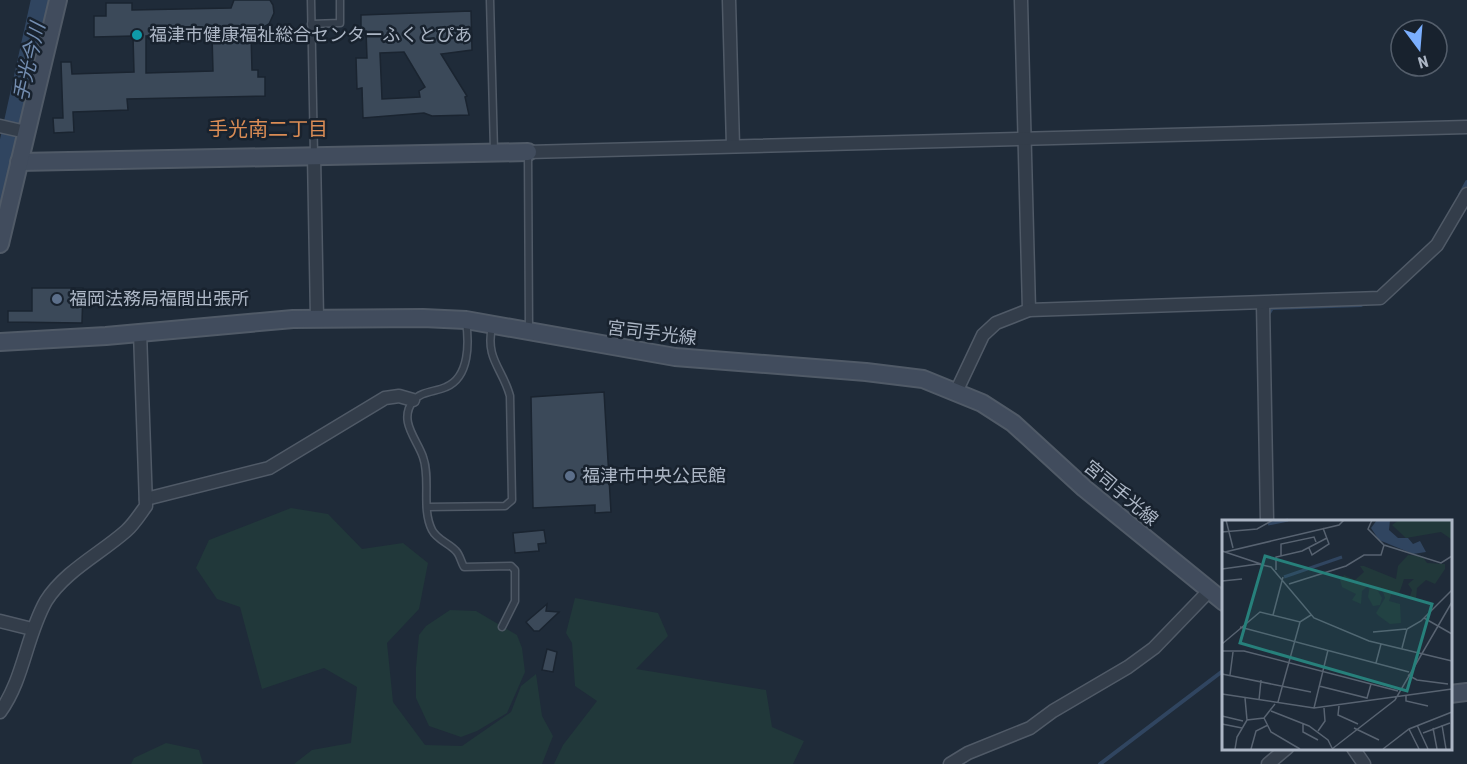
<svg xmlns="http://www.w3.org/2000/svg" width="1467" height="764" font-family="'Roboto Condensed','Noto Sans JP',sans-serif">
<style>
.green{fill:#21383a}
.lines{fill:none;stroke-linecap:round;stroke-linejoin:round}
.stream{stroke:#304560;stroke-width:4}
.river{stroke:#304560;stroke-width:24}
.building{fill:#3b4959;stroke:#1a2430;stroke-width:1.5;fill-rule:evenodd}
.lane-casing{stroke:#505a67;stroke-width:9}
.street-casing{stroke:#505a67;stroke-width:15}
.secondary-casing{stroke:#505a67;stroke-width:20}
.lane{stroke:#333d4a;stroke-width:6}
.street{stroke:#333d4a;stroke-width:12}
.secondary{stroke:#414c5d;stroke-width:16}
.culture-dot{fill:#0f9aa8;stroke:#18222e;stroke-width:2}
.service-dot{fill:#5c6f8a;stroke:#18222e;stroke-width:2}
.labels{text-anchor:middle;stroke-width:5;stroke-linejoin:round;paint-order:stroke}
.poi-label{font-size:18px;fill:#adb7c6;stroke:#18222e;text-anchor:start}
.street-label{font-size:18px;fill:#adb7c6;stroke:#18222e}
.water-label{font-size:20px;font-style:italic;fill:#748eb1;stroke:#18222e}
.neighbourhood-label{font-size:20px;fill:#da8c55;stroke:#18222e}
.inset-river{fill:none;stroke:#304560;stroke-width:3}
.inset-road{fill:none;stroke:#586371;stroke-width:1.5}
.view{fill:#27807b;fill-opacity:0.15;stroke:#27807b;stroke-width:3}
.inset-edge{fill:none;stroke:#adb7c6;stroke-width:3}
</style>
<rect width="100%" height="100%" fill="#1f2b39"/>
<g class="green">
<path d="M291,508L328,514L362,549L403,543L428,563L419,609L387,643L393,702L425,745L462,746L511,712L521,686L536,674L542,716L553,736L542,764H294L312,750L351,743L357,687L324,668L262,689L240,607L217,599L196,568L209,540Z"/>
<path d="M575,598L658,613L668,636L636,669L766,690L772,727L804,741L793,764H554L563,745L597,701L575,686L572,643L566,633Z"/>
<path d="M450,610L476,611L517,635L522,648L525,672L507,713L477,731L461,737L429,726L416,698V667L419,635L426,626Z"/>
<path d="M166,743L199,750L203,764H131L134,758Z"/>
</g>
<g class="lines">
<g class="stream">
<path d="M1460,195L1467,182"/>
<path d="M1267,316L1272,308L1361,305"/>
<path d="M1100,764L1224,670"/>
</g>
<path class="river" d="M0,195L43,0"/>
</g>
<g class="building">
<path d="M234,0H270L273,5L274,13L269,24L251,34L252,70H258V77H265V96L127,99L128,110L73,112L74,132L54,133L53,118H63L61,62H71L72,74L134,72L133,36L94,37V16H106V3H132V10L231,8ZM212,35L213,71L146,73V36Z"/>
<path d="M471,11L472,50L441,54L467,96L465,97L469,115L432,116L424,113L363,118L362,88L357,89L356,58H367L366,31H361V15ZM404,52L425,87L419,91L420,97L382,99L380,53Z"/>
<path d="M32,288H83L82,323L8,322V311H32Z"/>
<path d="M604,392L611,512L595,513V505L533,508L531,397Z"/>
<path d="M544,530L546,543L538,544L539,551L515,553L513,533Z"/>
<path d="M547,604L546,611L559,612L539,631H534L526,622Z"/>
<path d="M547,649L557,652L553,672L542,670Z"/>
</g>
<g class="lines">
<defs>
<g id="lane">
<path d="M311,0L314,155"/>
<path d="M490,0L494,151"/>
<path d="M311,24L340,23V0"/>
<path d="M528,152L529,331"/>
<path d="M466,321C469,342 470,377 446,387C435,392 421,391 413,401C398,421 417,439 423,457C431,479 421,508 432,530C437,540 449,543 456,551C460,555 461,562 464,567L511,566L515,570V601L502,627"/>
<path d="M427,507L505,506L512,500L510,396C503,369 485,359 492,327"/>
</g>
<g id="street">
<path d="M729,0L733,146"/>
<path d="M1021,0L1029,310"/>
<path d="M0,126L26,132"/>
<path d="M528,152L1467,127"/>
<path d="M314,155L317,318"/>
<path d="M1263,303L1267,521"/>
<path d="M957,390L983,335L996,323L1029,310L1380,298L1437,245L1467,194"/>
<path d="M146,499L269,468L385,398L399,396L413,400"/>
<path d="M0,621L32,629"/>
<path d="M0,712C24,679 26,636 46,601C65,571 100,554 126,531C134,524 140,514 146,506L140,332"/>
<path d="M1353,748L1364,764"/>
<path d="M950,764L968,753L1030,728L1053,711L1128,667L1154,648L1209,591"/>
<path d="M1268,764L1287,748"/>
</g>
<g id="secondary">
<path d="M19,162L528,152"/>
<path d="M0,244L58,0"/>
<path d="M0,342L106,336L293,319L423,318L466,320L675,357L866,372L923,379L982,403L1013,423L1084,488L1224,602"/>
<path d="M1450,694L1467,692"/>
</g>
</defs>
<use href="#lane" class="lane-casing"/>
<use href="#street" class="street-casing"/>
<use href="#secondary" class="secondary-casing"/>
<use href="#lane" class="lane"/>
<use href="#street" class="street"/>
<use href="#secondary" class="secondary"/>
</g>
<circle class="culture-dot" cx="137" cy="35" r="6"/>
<g class="service-dot">
<circle cx="57" cy="299" r="6"/>
<circle cx="570" cy="476" r="6"/>
</g>
<g class="labels">
<g class="poi-label">
<text x="149" y="41">福津市健康福祉総合センターふくとぴあ</text>
<text x="69" y="305">福岡法務局福間出張所</text>
<text x="582" y="482">福津市中央公民館</text>
</g>
<g class="street-label">
<text transform="translate(652 333) rotate(7)" y="6">宮司手光線</text>
<text transform="translate(1121 493) rotate(40)" y="6">宮司手光線</text>
</g>
<g class="water-label">
<text transform="translate(29 62) rotate(-77)" y="7">手光今川</text>
</g>
<g class="neighbourhood-label">
<text x="268" y="136">手光南二丁目</text>
</g>
</g>
<g transform="translate(1222 520)">
<rect width="230" height="230" fill="#1f2b39"/>
<path d="M177,0H229V19L219,12L184,18L170,5ZM186,35L200,36L205,43L223,44V49L213,64L204,60L195,68L194,80L187,79L190,70L186,64L192,59H182L177,74L169,75L167,81L178,84L179,103L168,104L157,96L154,93L163,78L161,72L156,71L160,78L158,85L151,86L146,77L148,64L140,71L139,84L130,80L134,74L120,67L118,60L122,55L133,60L142,52L138,46H142L174,59L176,46Z" fill="#21383a"/>
<path d="M155,0H168L167,10L176,18H186L191,24L198,21L204,32L191,34L157,20L149,8Z" fill="#304560"/>
<path class="inset-river" d="M46,4L66,0M62,57L120,37"/>
<path class="inset-road" d="M4,0L11,28M150,0L146,9L162,25L219,43L230,36M0,12L35,9L51,0M87,28L90,35L107,24L101,8M0,31L39,44M3,32L117,5L122,0M59,36V24L92,17L94,22M0,49L36,44L49,47L92,98L147,121L230,141M54,50V37L80,31L105,18M0,61L20,59M67,64L124,46L142,35H159L162,25M51,95L61,57M202,98L230,114M18,107L187,152M151,112L184,109M0,124L38,92L78,102L89,95M180,128L185,109L199,101L230,70M0,131H22L176,171M154,143L159,124M0,154L89,172M8,155L11,132M186,155L195,160L226,164M97,166L145,178L149,164M0,174L92,188L230,169M184,176V181L206,186M23,178L25,200M37,180L39,160M56,182L78,102M117,186L116,195L136,204M92,188L106,130M49,191L87,206L106,220L110,228M0,196L21,201M42,198L49,212L78,229M0,204L20,208M81,204V212L96,220M195,205L206,229M220,205L224,229M132,208L157,220M211,208L215,229M187,209L197,229M96,211L103,201L102,188M201,213L228,203M13,229L15,217L25,200L42,198L53,184M29,229L34,211L46,205M110,229L173,180L230,82M161,229L187,209L230,192"/>
<path class="view" d="M43,36L210,84L185,171L18,123Z"/>
<rect width="230" height="230" class="inset-edge"/>
</g>
<g transform="translate(1419 48) rotate(164)"><circle r="28" fill="#18222e" stroke="#545e6b" stroke-width="1.5"/>
<path d="M0-4.5L10 22L0 15L-10 22Z" fill="#7baffe"/>
<text y="-9" font-size="16" font-weight="bold" text-anchor="middle" fill="#adb7c6">N</text>
</g>
</svg>
